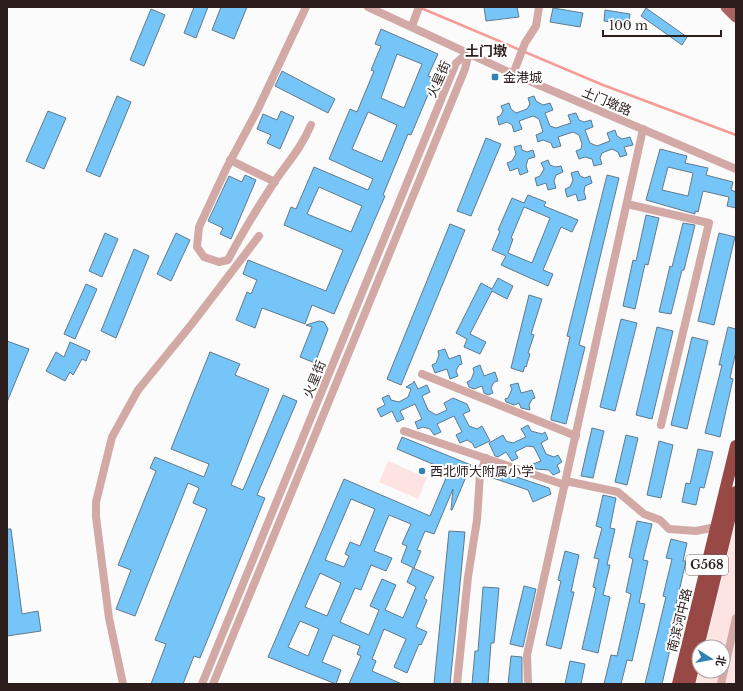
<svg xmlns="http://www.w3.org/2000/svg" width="743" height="691" font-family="'Libre Baskerville','Noto Sans SC',serif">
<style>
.green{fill:#fde4e2}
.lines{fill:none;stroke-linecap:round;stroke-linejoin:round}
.stream{stroke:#f59b95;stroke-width:2.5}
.building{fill:#75c5f9;stroke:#607a8c;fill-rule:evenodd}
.minor{stroke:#d2a9a5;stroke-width:8}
.major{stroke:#aa635e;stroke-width:11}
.highway{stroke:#994945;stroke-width:12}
.poi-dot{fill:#3082b3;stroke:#fff;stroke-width:1.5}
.labels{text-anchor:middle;stroke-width:4;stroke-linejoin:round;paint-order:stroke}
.shield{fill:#fff;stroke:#6b6261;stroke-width:1}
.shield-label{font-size:12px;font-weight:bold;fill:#2b1e1d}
.poi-label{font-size:13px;fill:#2b1e1d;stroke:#fff;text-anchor:start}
.street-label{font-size:13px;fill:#2b1e1d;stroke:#fff}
.neighbourhood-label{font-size:14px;font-weight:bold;fill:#2b1e1d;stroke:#fff}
</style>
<rect width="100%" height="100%" fill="#fbfbfb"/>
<g class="green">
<path d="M388,461L427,478L418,499L379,482Z"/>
<path d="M736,520V684H696L699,671H723V647H705Z"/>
</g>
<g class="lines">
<path class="stream" d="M421,8L603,85L736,135"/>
</g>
<g class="building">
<path d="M194,7H208L196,38L184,33Z"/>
<path d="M221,7H247L234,39L212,30Z"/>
<path d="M484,7H517L519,17L486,21Z"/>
<path d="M553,8L583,13L580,27L550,22Z"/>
<path d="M646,8L687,37L682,45L641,16Z"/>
<path d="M151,9L165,15L144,66L130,60Z"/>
<path d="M605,10L630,14L629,24L604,21Z"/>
<path d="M381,29L438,54L428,76L435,78L411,135L408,134L383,195L385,196L334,314L312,305L305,324L262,308L255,328L236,320L247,292L251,294L257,280L243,274L248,260L326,291L343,250L284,225L291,207L296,209L314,167L368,190L373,179L329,159L350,109L357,112L374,71L371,70L381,46L375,44ZM397,54L422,64L404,108L381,98ZM368,112L397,125L382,162L352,149ZM319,187L362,206L351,232L307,214Z"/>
<path d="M282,71L335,99L328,113L275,86Z"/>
<path d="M117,96L131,102L100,177L86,171Z"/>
<path d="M534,96L536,101L543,105L550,103L553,110L545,113L550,126L556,128L571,123L568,115L576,113L579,120L584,122L591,120L593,127L585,130L590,143L597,146L610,141L607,133L615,130L617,136L622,139L630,137L633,145L624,147L627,155L620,157L618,152L612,149L602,153L600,158L602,164L594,166L592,159L585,157L579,159L576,151L581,149L582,144L579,135L573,132L558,137L561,146L553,148L551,143L543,140L538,142L536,135L543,132L539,119L533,116L519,121L522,129L514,132L512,125L507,122L499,125L497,117L500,116L503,111L501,106L509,103L511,109L516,113L527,109L530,104L528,98Z"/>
<path d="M48,111L66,118L44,169L26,161Z"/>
<path d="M281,111L294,117L280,149L267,143L271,135L257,129L263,114L277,120Z"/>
<path d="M486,138L501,144L471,216L457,211Z"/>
<path d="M521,145L522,150L527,152L533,150L535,157L528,159L526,166L528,172L520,175L518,168L510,171L507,163L512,161L516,154L514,147Z"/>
<path d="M660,149L687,156L685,163L708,168L706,175L733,182L731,190L736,192V208L727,206L729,197L703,191L698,212L695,211V214L646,200ZM668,167L693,173L688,196L662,190Z"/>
<path d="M548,160L550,165L555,167L561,166L563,172L556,175L554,181L556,188L548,190L546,183L537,186L535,178L540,176L544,169L541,163Z"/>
<path d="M578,171L580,176L585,178L590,176L592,183L585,186L584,192L586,199L578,201L576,194L567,197L565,189L570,187L573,180L571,173Z"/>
<path d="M245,175L256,180L231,239L220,234L223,228L208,221L229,176L242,182Z"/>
<path d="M607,175L619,178L579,345L585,347L566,424L551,420V418L570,337L567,336Z"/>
<path d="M528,195L546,202L544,206L578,220L572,232L561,227L543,270L553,274L548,286L501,265L506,256L492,250L500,231L498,230L512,198L524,203ZM524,207L550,218L532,263L508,253L513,239L511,238Z"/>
<path d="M646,215L659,218L648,265L645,264L635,309L623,306L633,260L636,261Z"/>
<path d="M683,223L695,225L684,270H682L671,314L659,312L670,266L672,267Z"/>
<path d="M450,224L465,230L401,385L387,379Z"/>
<path d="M105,233L118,239L102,277L89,271Z"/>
<path d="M176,233L190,240L171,281L157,274Z"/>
<path d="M719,233L735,237L714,325L698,321Z"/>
<path d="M134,249L149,256L116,338L101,331Z"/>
<path d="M498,278L513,286L507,299L492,291L470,334L486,342L480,354L464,347L467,339L456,333L481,283L492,289Z"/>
<path d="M86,284L97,289L75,339L64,334Z"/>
<path d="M529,295L542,299L531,334L534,335L528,353L530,354L526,367L525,366L523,372L511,368Z"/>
<path d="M621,319L637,323L615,411L600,407Z"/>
<path d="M319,321L324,322L328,329L315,363L300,357L312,327L306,325Z"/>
<path d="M657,327L673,331L652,419L636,415Z"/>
<path d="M728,327L736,329V351L730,378L733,379L720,437L705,433L722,365H719Z"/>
<path d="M692,337L708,341L687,429L671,425Z"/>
<path d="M7,341L29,349L7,402Z"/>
<path d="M70,342L90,351L86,361L82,359L73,375L70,372L65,381L46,371L56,352L64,357Z"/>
<path d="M445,349L449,359L460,355L462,364L459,365L456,371L458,376L450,379L447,369L435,373L432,365L436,363L439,355L438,351Z"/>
<path d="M210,352L240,364L235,375L269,389L231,485L243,490L283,395L297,401L257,495L265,498L200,658L194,656L183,684H151L166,644L155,640L207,509L193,503L199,488L188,483L135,616L116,609L131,570L118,565L156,471L150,468L155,457L204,477L209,464L171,449Z"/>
<path d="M480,365L484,376L495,372L498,381L494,382L491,388L493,393L488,395L484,393L482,386L474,389L469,387L467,382L471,380L474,372L473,368Z"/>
<path d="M414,381L418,389L427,385L430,392L422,396L428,410L436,415L447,410L444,403L453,398L467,404L470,411L463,414L469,426L477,429L482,426L490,441L475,448L472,443L467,440L460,443L456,435L462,432L454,416L437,424L441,432L434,435L430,429L423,427L418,429L415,422L422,419L415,404L400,411L404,419L397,422L392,411L381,417L377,409L385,405L382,398L389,395L391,400L399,402L408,397L411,389L406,387L413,383Z"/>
<path d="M518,383L521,393L532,390L535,398L532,399L529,405L530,410L521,408L519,403L514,405L506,402L505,399L508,398L512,389L510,385Z"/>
<path d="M528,425L531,431L542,434L545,432L548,439L541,443L546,454L554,457L558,455L562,462L557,465L560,472L553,475L549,470L536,469L533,464L541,461L534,447L527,446L515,452L518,458L512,461L506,452L498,457L495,456L489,443L503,435L506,441L513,443L526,437L521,429Z"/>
<path d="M592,428L604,431L593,478L581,476Z"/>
<path d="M626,435L638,438L627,485L615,482Z"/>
<path d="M402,437L471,465L452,510H451L453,489L434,534L425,531L417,550L421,551L414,568L401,562L407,546L402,544L411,524L389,515L374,551L392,558L386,571L371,565L361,590L355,588L340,622L369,635L379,610L370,606L382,579L396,585L385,610L403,618L416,587L407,582L413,568L434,577L424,598L427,600L416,627L427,632L421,645L419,644L407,673L394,667L406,639L384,629L372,659L376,661L372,671L402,684H349L361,656L357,654L360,646L333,635L322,662L341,670L336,684L268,657L344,479L430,516L449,471L397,449ZM351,499L375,509L360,546L350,542L345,554L349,556L344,567L325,560ZM320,573L341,583L327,616L305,607ZM300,621L319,629L308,656L288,647Z"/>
<path d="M659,441L673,445L661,498L647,495Z"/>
<path d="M698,449L713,452L704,488L700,487L696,505L682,502L686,483L690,484Z"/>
<path d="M493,469L549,488L551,494L533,502L528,490L490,477Z"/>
<path d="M603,495L616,498L610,528L615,529L607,565H610L603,595L610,597L598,653L582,649L596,588L593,587L599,559L594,558L602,528L596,526Z"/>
<path d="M637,521L652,524L643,560L648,561L639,603L645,604L632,661L627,660L621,684H604L611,655L617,656L631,594L626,592L633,559L629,557Z"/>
<path d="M7,529H11L22,614L38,611L41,631L7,636Z"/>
<path d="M449,531L465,532L457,615L450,684H434Z"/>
<path d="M671,539L687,543L683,561H686L675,609L679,610L662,684H645L666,597L663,596L672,559L666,558Z"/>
<path d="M565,551L579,555L571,592H574L561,649L546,645L561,581L558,580Z"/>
<path d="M524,586L536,589L523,647L510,644Z"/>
<path d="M483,587L499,588L494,643H491L488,684H472L475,651H478Z"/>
<path d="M511,656L522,657V684H508Z"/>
<path d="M570,661L585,664L581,684H565Z"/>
</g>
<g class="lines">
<g class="minor">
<path d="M306,7L257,111L226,169L199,227L197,247L204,257L219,262L228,260C242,233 258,207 275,181C289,161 301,148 311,125"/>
<path d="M368,7L513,74L736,169"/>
<path d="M412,26L419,7"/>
<path d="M513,74L525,43L536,26L539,7"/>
<path d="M230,160L275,182"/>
<path d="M627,204L709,223L661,425"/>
<path d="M422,374L576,436"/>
<path d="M404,431L565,485"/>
<path d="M566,481L618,492L644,514L660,520L669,529L696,531L716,527"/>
<path d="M123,684L109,618L96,517V502L112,437L138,390L191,325L259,236"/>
<path d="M202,684L456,63L469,52"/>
<path d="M213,684L465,69L469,52"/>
<path d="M457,684L468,577L477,520L480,474L486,458"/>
<path d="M528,684L527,655L643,129"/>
<path d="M721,684L736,618"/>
</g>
<path class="major" d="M726,7L736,17"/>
<g class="highway">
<path d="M678,684L736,446"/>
<path d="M689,684L736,492"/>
</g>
</g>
<g class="poi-dot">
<rect x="491" y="73" width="8" height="8" rx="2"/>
<circle cx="422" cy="471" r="4"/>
</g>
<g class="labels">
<rect class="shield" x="686" y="555" width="42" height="20" rx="3"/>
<g class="shield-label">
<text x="707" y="569">G568</text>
</g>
<g class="poi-label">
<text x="503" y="82">金港城</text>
<text x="430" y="476">西北师大附属小学</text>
</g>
<g class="street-label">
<text transform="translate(438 79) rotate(-66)" y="5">火星街</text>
<text transform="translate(607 101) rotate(23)" y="5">土门墩路</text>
<text transform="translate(314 379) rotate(-68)" y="5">火星街</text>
<text transform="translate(679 620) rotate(-76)" y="5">南滨河中路</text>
</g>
<g class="neighbourhood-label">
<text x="486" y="56">土门墩</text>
</g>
</g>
<rect width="743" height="691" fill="none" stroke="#2b1e1d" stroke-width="16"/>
<g transform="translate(711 659) rotate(101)"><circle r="19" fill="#ffffff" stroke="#aaa5a5"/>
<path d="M0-3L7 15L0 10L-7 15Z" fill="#3082b3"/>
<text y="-6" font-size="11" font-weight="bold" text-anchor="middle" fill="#2b1e1d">北</text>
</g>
<path d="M603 30v6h118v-6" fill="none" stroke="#2b1e1d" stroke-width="2"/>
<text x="609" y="30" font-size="12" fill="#2b1e1d" stroke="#ffffff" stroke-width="3" paint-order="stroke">100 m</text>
</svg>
